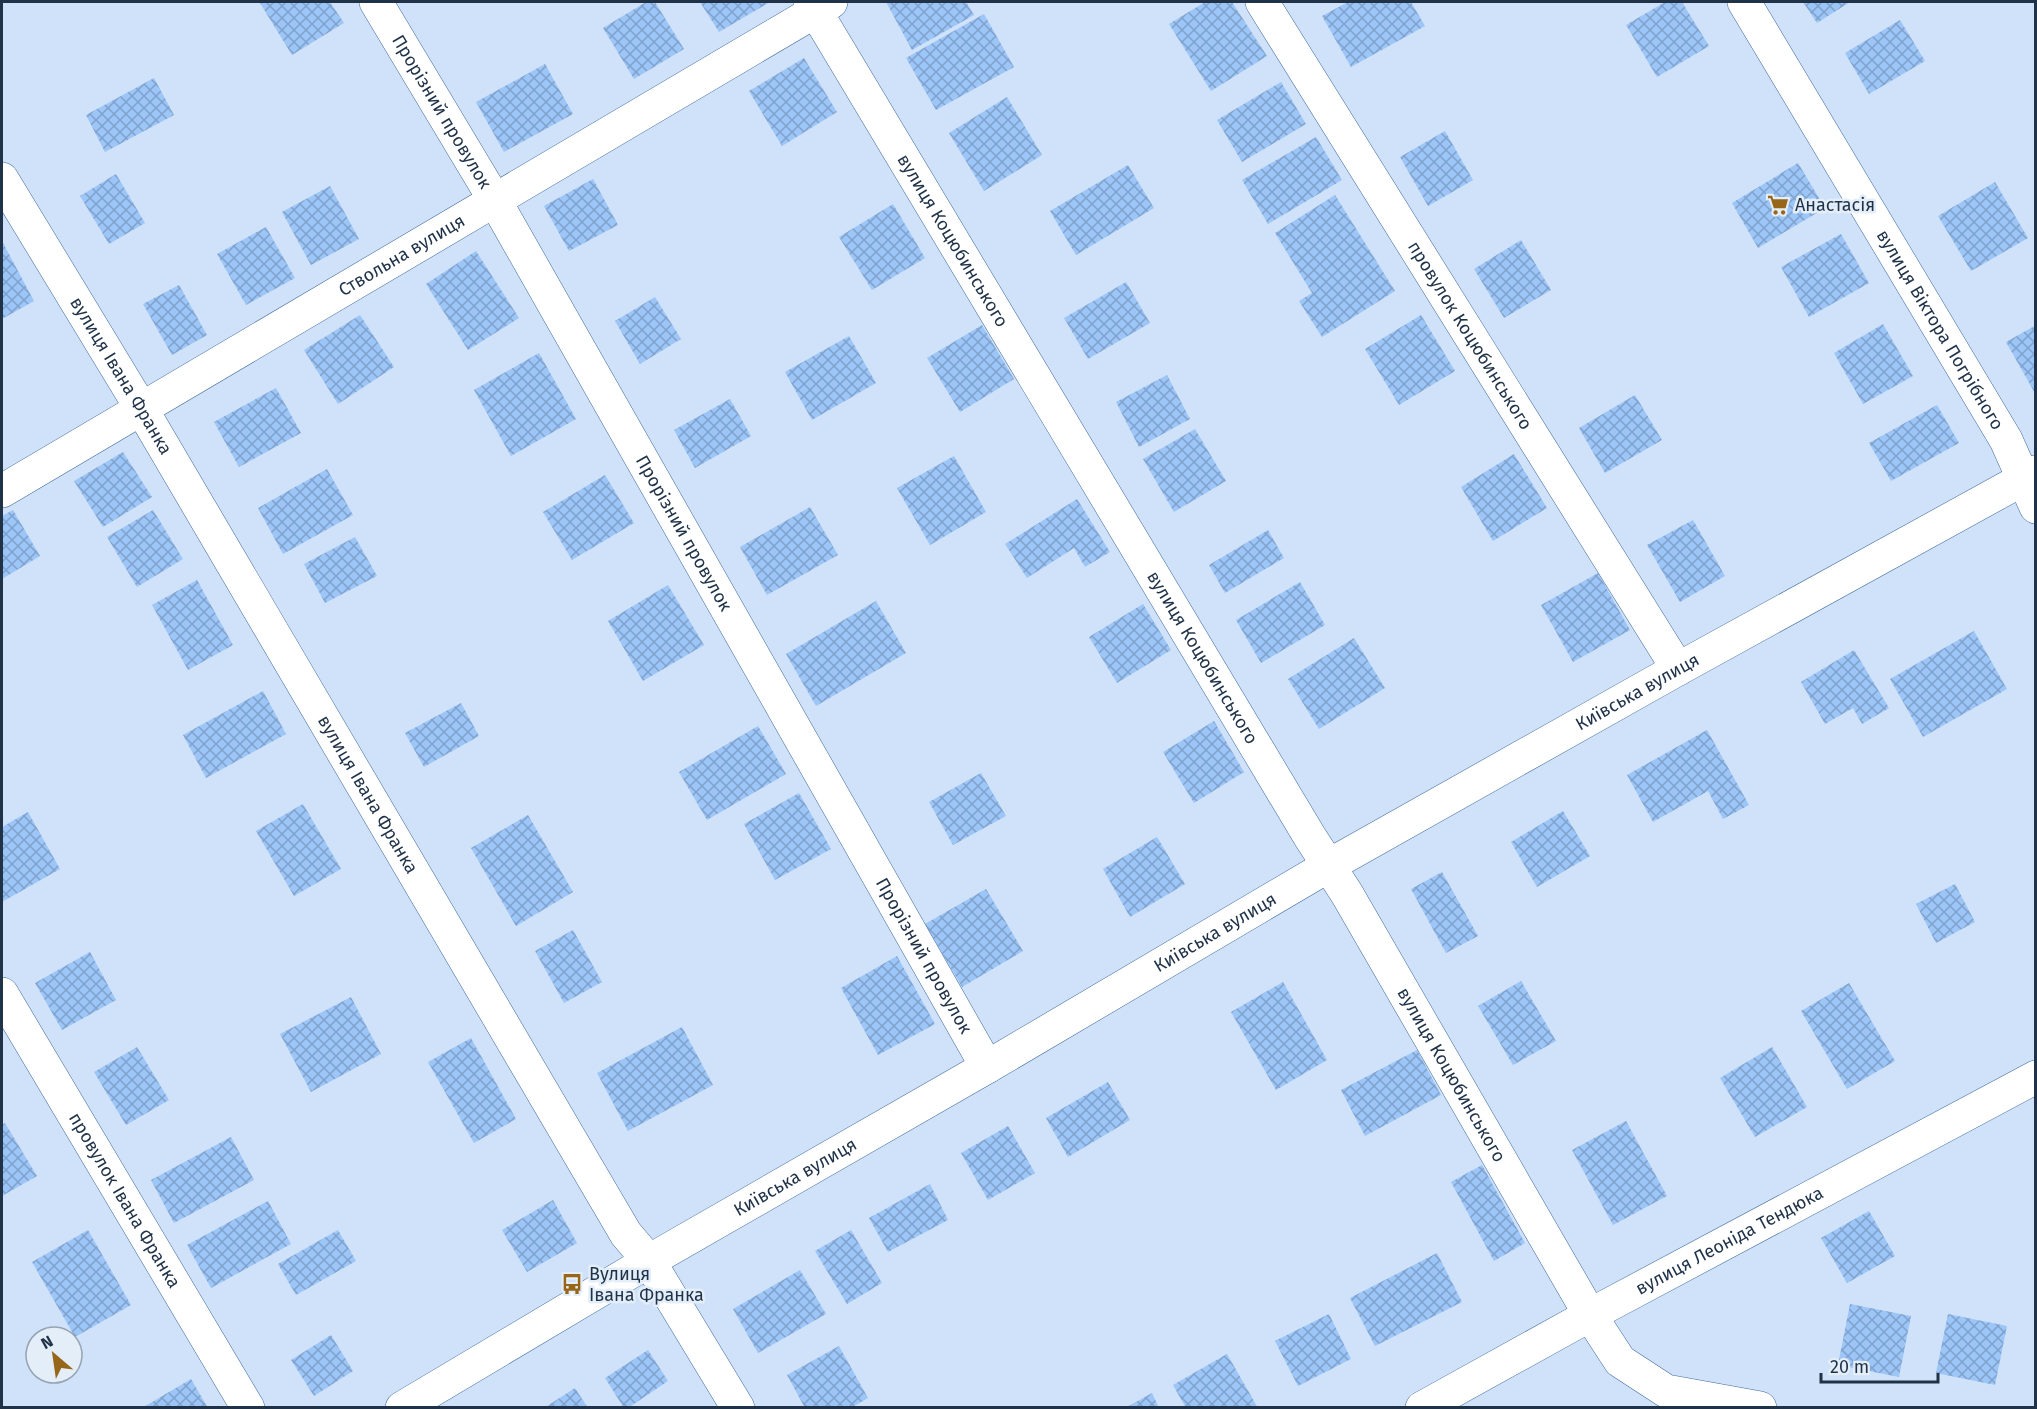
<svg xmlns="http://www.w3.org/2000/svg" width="2037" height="1409" font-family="'Fira Sans',sans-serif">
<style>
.building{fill:url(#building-cross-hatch)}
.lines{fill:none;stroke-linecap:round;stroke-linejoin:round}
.minor-casing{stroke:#406c9e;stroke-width:34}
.minor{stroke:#fff;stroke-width:33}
.labels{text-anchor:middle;stroke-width:5;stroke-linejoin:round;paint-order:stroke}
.street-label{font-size:18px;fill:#1f3248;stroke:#e4eef9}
.poi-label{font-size:18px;fill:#1f3248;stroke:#e4eef9;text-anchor:start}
</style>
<defs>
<pattern id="building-cross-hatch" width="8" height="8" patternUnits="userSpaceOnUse" patternTransform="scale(1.5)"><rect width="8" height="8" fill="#9dc6f8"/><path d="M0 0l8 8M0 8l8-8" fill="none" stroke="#7fa1cb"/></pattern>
</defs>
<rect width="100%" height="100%" fill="#cfe2f9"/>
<g class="building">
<path d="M262,2H330L344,23L292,55L260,3Z"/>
<path d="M646,2H655L684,49L634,79L603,28Z"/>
<path d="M700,2H770L719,32Z"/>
<path d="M886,2H966L974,15L912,50Z"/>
<path d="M1205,2H1232L1267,56L1211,91L1169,24Z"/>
<path d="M1348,2H1411L1425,26L1351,67L1322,16Z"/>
<path d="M1665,2H1682L1709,46L1657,77L1626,25Z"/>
<path d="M1803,2H1850L1817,23Z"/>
<path d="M984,14L1014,67L936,110L906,58Z"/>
<path d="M1900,20L1925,61L1869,94L1845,53Z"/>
<path d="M804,58L837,112L782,146L749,91Z"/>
<path d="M545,64L573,114L504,152L476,102Z"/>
<path d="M154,78L174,115L105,152L86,115Z"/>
<path d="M1281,82L1306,124L1242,162L1217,120Z"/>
<path d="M1007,97L1042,155L984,191L949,133Z"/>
<path d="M1445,131L1473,180L1428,206L1400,157Z"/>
<path d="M1316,137L1342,180L1268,224L1242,180Z"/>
<path d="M1798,163L1825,208L1758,248L1732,203Z"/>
<path d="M1128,165L1154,208L1076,255L1050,211Z"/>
<path d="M116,174L145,223L109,244L80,196Z"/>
<path d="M593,179L618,225L569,251L544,206Z"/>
<path d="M1995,182L2028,238L1971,271L1938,216Z"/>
<path d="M330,186L359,239L311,265L282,212Z"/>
<path d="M1335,195L1395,291L1322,337L1299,301L1312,293L1275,233Z"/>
<path d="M893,204L925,258L872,290L839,237Z"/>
<path d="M266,227L295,278L246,305L217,254Z"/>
<path d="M1841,234L1869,283L1809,317L1781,267Z"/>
<path d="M1521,240L1551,290L1504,318L1474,269Z"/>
<path d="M2,241L34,301L2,319Z"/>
<path d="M476,251L519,318L468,350L426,284Z"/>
<path d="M1126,282L1150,323L1088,359L1064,318Z"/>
<path d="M179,285L207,335L172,355L143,304Z"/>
<path d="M655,297L681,339L640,364L615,321Z"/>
<path d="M360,315L394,367L338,404L304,350Z"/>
<path d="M1421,315L1455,371L1399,405L1365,349Z"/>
<path d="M1883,324L1913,376L1863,404L1834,353Z"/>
<path d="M982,325L1014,379L960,412L927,358Z"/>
<path d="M2036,325V395L2006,342Z"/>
<path d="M849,336L876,383L812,420L785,372Z"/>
<path d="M539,353L576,419L511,456L474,390Z"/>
<path d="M1167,375L1190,419L1139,447L1116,402Z"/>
<path d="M276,388L301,433L239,467L214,422Z"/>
<path d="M1635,395L1662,440L1605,473L1579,428Z"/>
<path d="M730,399L751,436L695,468L674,430Z"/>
<path d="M1937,405L1959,443L1891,481L1869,443Z"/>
<path d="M1195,429L1226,481L1174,512L1143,459Z"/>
<path d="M123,452L152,497L103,527L74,481Z"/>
<path d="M1514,454L1547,508L1493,541L1461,487Z"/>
<path d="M954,456L986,512L930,545L897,488Z"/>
<path d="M327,469L353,515L283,554L258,508Z"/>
<path d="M605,475L634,523L572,560L543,512Z"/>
<path d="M1077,499L1110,552L1085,567L1074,548L1027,578L1005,544Z"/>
<path d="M810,507L838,555L767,595L740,547Z"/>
<path d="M13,510L40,556L2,579V516Z"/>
<path d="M153,510L183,559L137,587L107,537Z"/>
<path d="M1693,520L1725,576L1680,602L1647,545Z"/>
<path d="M1268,530L1284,558L1225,593L1209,565Z"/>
<path d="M355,537L377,576L325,603L304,564Z"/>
<path d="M1598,573L1630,630L1573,662L1541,605Z"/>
<path d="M197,580L233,645L188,670L152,605Z"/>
<path d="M1300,582L1325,625L1261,663L1236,620Z"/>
<path d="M668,585L704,645L643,681L608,621Z"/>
<path d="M876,601L906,653L816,706L786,654Z"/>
<path d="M1143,604L1171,650L1117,683L1089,637Z"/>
<path d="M1974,631L2007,689L1923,737L1890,679Z"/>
<path d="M1354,638L1385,688L1319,729L1288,679Z"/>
<path d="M1854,650L1889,708L1862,724L1853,708L1825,724L1801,682Z"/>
<path d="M263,691L286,734L206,778L183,735Z"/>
<path d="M461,703L479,736L424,767L405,733Z"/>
<path d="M1214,721L1244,772L1194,803L1163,752Z"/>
<path d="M758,726L786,774L707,820L679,772Z"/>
<path d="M1707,730L1749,805L1723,819L1708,791L1653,822L1627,775Z"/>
<path d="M981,773L1006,816L953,845L929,802Z"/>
<path d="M799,793L831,849L775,880L744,824Z"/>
<path d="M303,804L341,869L294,896L256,831Z"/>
<path d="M1563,811L1590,856L1537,887L1511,842Z"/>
<path d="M28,812L60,869L2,902V827Z"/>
<path d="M528,815L573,892L516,926L471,848Z"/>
<path d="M1157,837L1185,884L1130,917L1103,869Z"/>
<path d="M1442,872L1478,936L1446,953L1411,889Z"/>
<path d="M1955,884L1975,922L1936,943L1916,904Z"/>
<path d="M986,889L1023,951L962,987L925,924Z"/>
<path d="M573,930L602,982L564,1003L535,951Z"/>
<path d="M90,952L116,1000L62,1030L35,983Z"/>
<path d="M897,956L935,1024L878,1055L841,988Z"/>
<path d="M1521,981L1556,1041L1513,1065L1478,1006Z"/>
<path d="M1283,982L1327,1060L1276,1090L1231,1012Z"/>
<path d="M1849,983L1895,1061L1847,1089L1801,1011Z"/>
<path d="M351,997L381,1054L311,1092L280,1034Z"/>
<path d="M682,1027L713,1085L628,1131L597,1073Z"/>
<path d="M471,1038L516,1119L474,1143L428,1062Z"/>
<path d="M137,1047L169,1100L126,1125L94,1072Z"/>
<path d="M1772,1047L1807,1107L1755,1137L1720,1078Z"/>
<path d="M1417,1050L1441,1095L1365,1136L1341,1090Z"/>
<path d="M1108,1082L1130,1120L1068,1157L1046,1118Z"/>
<path d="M1626,1121L1667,1196L1613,1225L1572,1150Z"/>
<path d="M5,1123L37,1176L2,1196V1125Z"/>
<path d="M1008,1126L1035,1173L988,1200L961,1153Z"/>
<path d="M231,1137L254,1180L174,1223L151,1180Z"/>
<path d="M1482,1165L1525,1243L1494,1261L1451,1182Z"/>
<path d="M930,1184L948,1220L888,1252L869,1218Z"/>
<path d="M553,1200L577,1243L527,1272L502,1230Z"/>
<path d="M268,1201L291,1244L211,1288L187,1245Z"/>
<path d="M1869,1211L1895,1256L1847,1283L1821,1238Z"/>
<path d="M88,1230L131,1305L75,1337L32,1262Z"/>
<path d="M338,1230L356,1261L296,1295L278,1264Z"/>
<path d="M851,1230L882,1283L847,1304L815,1251Z"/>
<path d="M1437,1253L1462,1302L1375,1346L1350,1298Z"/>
<path d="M800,1270L826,1314L758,1353L733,1309Z"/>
<path d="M1850,1304L1911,1316L1899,1377L1838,1365Z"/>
<path d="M1329,1314L1351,1359L1298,1386L1275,1341Z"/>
<path d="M1948,1314L2007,1326L1995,1385L1936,1373Z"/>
<path d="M331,1335L353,1371L314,1396L291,1360Z"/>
<path d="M839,1346L868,1398L851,1408H805L787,1375Z"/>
<path d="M648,1350L668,1381L628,1408H624L605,1378Z"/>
<path d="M1227,1354L1258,1408H1186L1173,1385Z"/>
<path d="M191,1379L208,1408H142Z"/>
<path d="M575,1388L588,1408H544Z"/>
<path d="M1152,1393L1159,1408H1125Z"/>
</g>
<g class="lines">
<defs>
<g id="minor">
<path id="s1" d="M376,2L494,199L987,1067"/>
<path id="s2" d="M810,2L1310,837L1347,894L1590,1315L1620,1361L1666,1391L1760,1408"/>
<path id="s3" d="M1262,2L1678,669"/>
<path id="s4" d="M1744,2L2006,440L2036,507"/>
<path id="s5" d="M2,179L141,408L626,1234L649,1261L738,1408"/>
<path id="s6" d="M2,491L831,2"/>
<path id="s7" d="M2,994L248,1408"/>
<path id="s8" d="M402,1408L649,1261L987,1067L1328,866L1678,669L2036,472"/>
<path id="s9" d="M1422,1408L1590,1315L2036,1077"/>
</g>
</defs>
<use href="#minor" class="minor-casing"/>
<use href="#minor" class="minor"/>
</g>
<defs>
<symbol id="supermarket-bare" viewBox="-9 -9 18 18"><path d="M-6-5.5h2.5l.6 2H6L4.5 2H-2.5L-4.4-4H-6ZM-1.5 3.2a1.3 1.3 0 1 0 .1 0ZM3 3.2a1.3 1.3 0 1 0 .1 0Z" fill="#976618" stroke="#e4eef9" stroke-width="2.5" paint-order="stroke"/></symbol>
<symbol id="bus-bare" viewBox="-9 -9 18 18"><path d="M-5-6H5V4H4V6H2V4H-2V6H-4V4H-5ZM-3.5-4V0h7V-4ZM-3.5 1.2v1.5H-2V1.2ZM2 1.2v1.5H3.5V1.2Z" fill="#976618" stroke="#e4eef9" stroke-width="2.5" paint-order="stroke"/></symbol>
</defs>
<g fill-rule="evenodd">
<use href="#supermarket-bare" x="1763" y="190" width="30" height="30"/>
<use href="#bus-bare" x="557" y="1269" width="30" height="30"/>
</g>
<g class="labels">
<g class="street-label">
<text dy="6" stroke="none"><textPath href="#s1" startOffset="128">Прорізний провулок</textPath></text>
<text dy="6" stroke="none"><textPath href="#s2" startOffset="278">вулиця Коцюбинського</textPath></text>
<text dy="6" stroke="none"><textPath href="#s6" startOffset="464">Ствольна вулиця</textPath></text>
<text dy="6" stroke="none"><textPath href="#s4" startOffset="382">вулиця Віктора Погрібного</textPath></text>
<text dy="6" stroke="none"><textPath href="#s3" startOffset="393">провулок Коцюбинського</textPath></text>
<text dy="6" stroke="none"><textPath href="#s5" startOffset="230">вулиця Івана Франка</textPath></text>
<text dy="6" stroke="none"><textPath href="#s1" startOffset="614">Прорізний провулок</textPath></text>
<text dy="6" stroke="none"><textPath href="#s2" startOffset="764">вулиця Коцюбинського</textPath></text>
<text dy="6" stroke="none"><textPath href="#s8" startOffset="1428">Київська вулиця</textPath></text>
<text dy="6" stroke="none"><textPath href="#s5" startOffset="716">вулиця Івана Франка</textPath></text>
<text dy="6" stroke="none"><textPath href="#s8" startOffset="942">Київська вулиця</textPath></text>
<text dy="6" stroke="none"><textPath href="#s1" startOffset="1100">Прорізний провулок</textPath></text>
<text dy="6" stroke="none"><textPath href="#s2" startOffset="1250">вулиця Коцюбинського</textPath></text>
<text dy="6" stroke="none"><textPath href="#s8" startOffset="456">Київська вулиця</textPath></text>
<text dy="6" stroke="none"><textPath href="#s7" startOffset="240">провулок Івана Франка</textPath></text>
<text dy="6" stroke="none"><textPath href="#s9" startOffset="350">вулиця Леоніда Тендюка</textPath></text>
</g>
<g class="poi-label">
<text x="1795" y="211">Анастасія</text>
<text x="589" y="1280">Вулиця<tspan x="589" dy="21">Івана Франка</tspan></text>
</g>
</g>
<rect width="2037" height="1409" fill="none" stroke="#1f3248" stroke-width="6"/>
<g transform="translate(54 1355) rotate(331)"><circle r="28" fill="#e4eef9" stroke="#95a3b2" stroke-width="1.5"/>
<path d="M0-4.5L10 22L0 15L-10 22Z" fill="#976618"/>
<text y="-9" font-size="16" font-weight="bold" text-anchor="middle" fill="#1f3248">N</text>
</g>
<path d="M1821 1373v9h117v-9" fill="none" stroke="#1f3248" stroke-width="3"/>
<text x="1830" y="1373" font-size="18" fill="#1f3248" stroke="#e4eef9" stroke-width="4.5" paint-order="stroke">20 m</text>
</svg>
